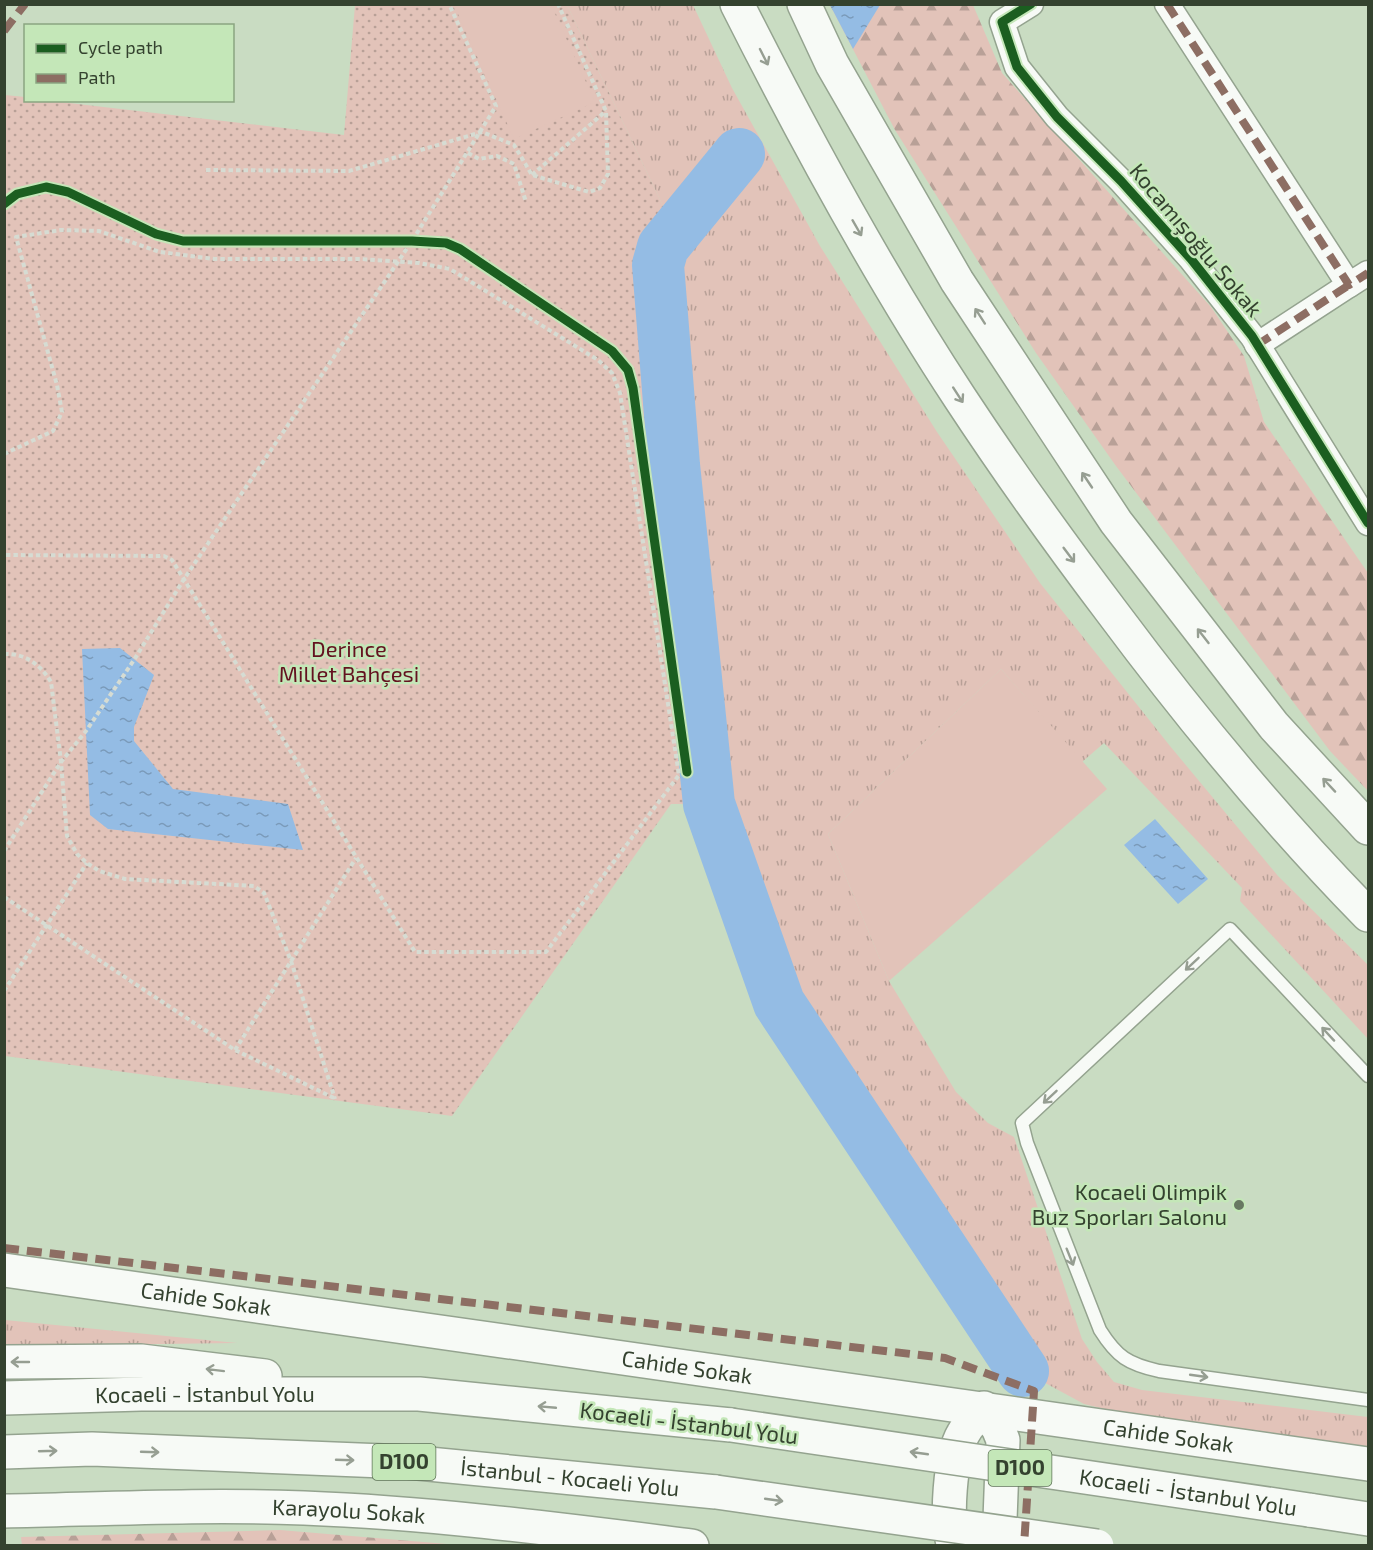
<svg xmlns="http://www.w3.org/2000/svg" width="1373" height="1550" font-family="'Exo 2',sans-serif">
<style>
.grass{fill:url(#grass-tufts)}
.forest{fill:url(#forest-firs)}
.park{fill:url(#park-dots)}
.garden{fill:#e2c3b9}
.water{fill:url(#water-ripples)}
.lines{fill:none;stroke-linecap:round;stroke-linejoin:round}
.river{stroke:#94bce4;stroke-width:52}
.service-casing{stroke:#94a38f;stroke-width:15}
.minor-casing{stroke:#94a38f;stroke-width:27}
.secondary-casing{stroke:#94a38f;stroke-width:36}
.trunk-casing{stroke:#94a38f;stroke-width:36}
.motorway-casing{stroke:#94a38f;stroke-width:36}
.path{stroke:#d6dcd3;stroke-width:4;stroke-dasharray:4.5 3;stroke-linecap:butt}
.service{stroke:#f7faf6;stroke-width:12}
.minor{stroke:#f7faf6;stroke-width:24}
.secondary{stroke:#f7faf6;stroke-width:33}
.trunk{stroke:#f7faf6;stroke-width:33}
.motorway{stroke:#f7faf6;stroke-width:33}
.trunk-bridge-casing{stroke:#94a38f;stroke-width:36;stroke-linecap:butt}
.trunk-bridge{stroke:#f7faf6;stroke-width:33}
.quiet{stroke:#8d6e63;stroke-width:8;stroke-dasharray:15 8;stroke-linecap:butt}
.cycleway-casing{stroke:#c4e7b8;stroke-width:13}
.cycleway{stroke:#1b5e20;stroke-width:9}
.oneway{stroke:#969e92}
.poi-dot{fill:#687862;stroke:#c4e7b8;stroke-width:2}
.labels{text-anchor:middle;stroke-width:5;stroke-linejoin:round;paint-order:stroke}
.shield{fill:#c4e7b8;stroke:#5f7458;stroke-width:1.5}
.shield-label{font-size:21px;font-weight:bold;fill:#34422f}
.street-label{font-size:22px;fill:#34422f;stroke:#c4e7b8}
.park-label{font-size:22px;fill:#63121f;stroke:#c4e7b8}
.poi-label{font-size:22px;fill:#34422f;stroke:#c4e7b8;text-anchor:end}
</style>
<defs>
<pattern id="grass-tufts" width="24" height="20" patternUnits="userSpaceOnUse" patternTransform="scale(1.5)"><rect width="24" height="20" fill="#e2c3b9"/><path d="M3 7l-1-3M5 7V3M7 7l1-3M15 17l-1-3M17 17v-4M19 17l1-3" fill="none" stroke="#b8a097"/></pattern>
<pattern id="forest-firs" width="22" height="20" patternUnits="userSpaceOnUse" patternTransform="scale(1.5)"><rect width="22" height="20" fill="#e2c3b9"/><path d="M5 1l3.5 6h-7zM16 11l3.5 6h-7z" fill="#b8a097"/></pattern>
<pattern id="park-dots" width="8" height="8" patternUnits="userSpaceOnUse" patternTransform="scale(1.5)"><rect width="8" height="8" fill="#e2c3b9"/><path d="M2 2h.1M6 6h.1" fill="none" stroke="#b8a097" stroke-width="1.8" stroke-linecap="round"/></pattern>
<pattern id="water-ripples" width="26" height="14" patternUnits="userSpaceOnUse" patternTransform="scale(1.5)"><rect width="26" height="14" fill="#94bce4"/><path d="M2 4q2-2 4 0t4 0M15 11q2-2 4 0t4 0" fill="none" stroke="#7a9ab9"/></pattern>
</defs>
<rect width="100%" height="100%" fill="#c9dcc2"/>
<g class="grass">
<path d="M567,5H693L732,88L820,246L937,432L1040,583L1170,746L1278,876L1368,965V1039L1240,901L1242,888L1104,743L1082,762L1001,669L828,834L889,981L956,1092L988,1123L1014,1137L1082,1339L1097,1362L1114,1382L1142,1390L1368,1417V1447L1167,1424L1084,1404L1023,1371L781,997L709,804L658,265L663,247L675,231Z"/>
<path d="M5,1320L237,1343L5,1346Z"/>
</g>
<g class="forest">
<path d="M830,5H973L1002,73L1211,307L1244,356L1264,422L1368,573V791L1330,751L1116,466L1036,353L895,130Z"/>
<path d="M280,1530L459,1545L22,1546L21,1537Z"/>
</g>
<path class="park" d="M355,5H567L675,231L663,247L658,265L709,804H671L452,1116L5,1056V95L25,97L26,100L52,101L344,135Z"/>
<g class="garden">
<path d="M454,5H551L595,102L514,139Z"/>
<path d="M1001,669L1107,789L889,981L828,834Z"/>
</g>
<g class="water">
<path d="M830,5H880L853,49Z"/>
<path d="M120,648L154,675L134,727V741L173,789L288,804L303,850L108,829L90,815L82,649Z"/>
<path d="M1155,819L1208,879L1178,904L1124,845Z"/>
</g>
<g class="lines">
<path class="river" d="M739,154L663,247L658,265L674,465L709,804L779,1003L1023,1371"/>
<defs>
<path id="service" d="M1368,1076L1230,929L1022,1123L1027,1143L1100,1330C1117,1357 1128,1364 1159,1371L1368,1400"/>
<g id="minor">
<path d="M1031,4L1002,22L1017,67L1057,117L1121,181L1191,259L1252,336L1368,523"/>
<path d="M1167,4L1349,285L1368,273"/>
<path d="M1257,345L1349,285"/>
</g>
<g id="secondary">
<path id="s1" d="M4,1270L1368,1464"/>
<path id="s2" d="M4,1511C104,1509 204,1504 304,1508C434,1513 563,1530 692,1546"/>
<path d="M954,1546C945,1521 950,1456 963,1434C968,1424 976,1416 984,1408L998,1428L1003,1440L999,1546"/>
</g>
<g id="trunk">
<path d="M4,1362L141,1361L265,1376"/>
<path id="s3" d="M4,1398L141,1394H419L731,1425"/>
<path id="s4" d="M4,1452L92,1449L408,1462L716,1492"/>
<path d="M1309,1510L1368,1519"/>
</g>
<g id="motorway">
<path d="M737,4C805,139 877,272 960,398C1008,471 1059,542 1112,612C1191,718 1276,821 1368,915"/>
<path d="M804,4L832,64L957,281L1116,522L1274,726L1368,828"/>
</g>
</defs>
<use href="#service" class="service-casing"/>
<use href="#minor" class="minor-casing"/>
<use href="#secondary" class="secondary-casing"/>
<use href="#trunk" class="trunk-casing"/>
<use href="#motorway" class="motorway-casing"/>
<g class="path">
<path d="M468,153L479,159L497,156L514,164L526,202"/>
<path d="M206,170L349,171L482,132L514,145L532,175L589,192L600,188L608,174L606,111L558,4"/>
<path d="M532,175L606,111"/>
<path d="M4,454L53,431L62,412L57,385L16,237L61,230L99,231L160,252L214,259H361L419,263L450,269L598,360L612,373L620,393L679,775L546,952H415L172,560L164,556L4,555"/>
<path d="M4,654C25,653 41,665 51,682L61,762L67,836L77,854L87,863L99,871L125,879L254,886L264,893L291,961L335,1099"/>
<path d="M4,851L61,762L86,731L134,660L184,579L412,241L496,106L449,4"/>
<path d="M4,897L235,1050L334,1098"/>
<path d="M4,991L87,863"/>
<path d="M235,1050L356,858"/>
</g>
<use href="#service" class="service"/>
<use href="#minor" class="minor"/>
<use href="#secondary" class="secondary"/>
<use href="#trunk" class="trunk"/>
<use href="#motorway" class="motorway"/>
<defs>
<g id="trunk-bridge">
<path id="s5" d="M731,1425L1309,1510"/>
<path d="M716,1492L1097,1546"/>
</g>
</defs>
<use href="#trunk-bridge" class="trunk-bridge-casing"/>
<use href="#trunk-bridge" class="trunk-bridge"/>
<g class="quiet">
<path d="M1167,4L1349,285L1368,273"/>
<path d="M4,31L25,4"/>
<path d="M1257,345L1349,285"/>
<path d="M4,1248L945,1358L1034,1391L1024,1546"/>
</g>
<defs>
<g id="cycleway">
<path d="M1031,4L1002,22L1017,67L1057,117L1121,181L1191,259L1252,336L1368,523"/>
<path d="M4,204L17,194L46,187L68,192L156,234L183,241H412L446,243L460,249L612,351L628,370L633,388L687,772"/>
</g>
</defs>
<use href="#cycleway" class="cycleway-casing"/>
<use href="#cycleway" class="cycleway"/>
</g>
<defs><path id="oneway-shaft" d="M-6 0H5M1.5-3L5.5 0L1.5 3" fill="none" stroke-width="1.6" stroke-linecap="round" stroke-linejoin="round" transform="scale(1.5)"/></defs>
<g class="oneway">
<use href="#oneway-shaft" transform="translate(764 57) rotate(63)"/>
<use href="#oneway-shaft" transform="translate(857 228) rotate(60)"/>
<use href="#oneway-shaft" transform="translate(980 316) rotate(-123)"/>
<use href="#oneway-shaft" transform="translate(958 395) rotate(57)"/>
<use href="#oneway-shaft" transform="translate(1087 480) rotate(-124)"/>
<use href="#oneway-shaft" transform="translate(1069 555) rotate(53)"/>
<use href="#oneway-shaft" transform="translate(1203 636) rotate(-128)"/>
<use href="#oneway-shaft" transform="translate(1329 785) rotate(-133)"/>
<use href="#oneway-shaft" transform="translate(1192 964) rotate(137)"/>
<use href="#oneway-shaft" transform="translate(1328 1034) rotate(-133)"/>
<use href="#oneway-shaft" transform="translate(1050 1097) rotate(137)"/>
<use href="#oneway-shaft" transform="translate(1070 1257) rotate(68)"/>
<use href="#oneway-shaft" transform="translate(20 1362) rotate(180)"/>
<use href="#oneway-shaft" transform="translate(215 1370) rotate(-173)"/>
<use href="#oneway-shaft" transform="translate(1199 1376) rotate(8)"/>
<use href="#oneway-shaft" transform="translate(547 1407) rotate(-175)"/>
<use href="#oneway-shaft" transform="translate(48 1451) rotate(-2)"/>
<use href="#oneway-shaft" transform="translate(150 1452) rotate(2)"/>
<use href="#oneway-shaft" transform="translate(919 1453) rotate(-172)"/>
<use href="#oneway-shaft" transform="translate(345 1460) rotate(2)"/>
<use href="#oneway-shaft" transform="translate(774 1500) rotate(8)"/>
</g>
<circle class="poi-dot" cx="1239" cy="1205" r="6"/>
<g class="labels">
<g class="shield">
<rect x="372.5" y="1444" width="63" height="36" rx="4.5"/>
<rect x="988.5" y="1450" width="63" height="36" rx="4.5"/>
</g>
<g class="shield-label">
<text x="404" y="1469">D100</text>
<text x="1020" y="1475">D100</text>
</g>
<g class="street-label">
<text transform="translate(1196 240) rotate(50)" y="8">Kocamışoğlu Sokak</text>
<text dy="8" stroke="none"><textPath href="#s1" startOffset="204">Cahide Sokak</textPath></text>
<text dy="8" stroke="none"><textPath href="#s1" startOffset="690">Cahide Sokak</textPath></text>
<text dy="8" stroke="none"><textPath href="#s3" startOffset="201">Kocaeli - İstanbul Yolu</textPath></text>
<text transform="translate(689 1423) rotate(7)" y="8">Kocaeli - İstanbul Yolu</text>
<text dy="8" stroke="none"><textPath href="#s1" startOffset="1176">Cahide Sokak</textPath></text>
<text dy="8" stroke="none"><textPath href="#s4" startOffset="567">İstanbul - Kocaeli Yolu</textPath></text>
<text dy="8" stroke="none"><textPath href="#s5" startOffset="462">Kocaeli - İstanbul Yolu</textPath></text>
<text dy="8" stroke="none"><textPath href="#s2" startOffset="345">Karayolu Sokak</textPath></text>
</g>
<g class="park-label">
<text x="349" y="657">Derince<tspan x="349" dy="25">Millet Bahçesi</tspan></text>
</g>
<g class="poi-label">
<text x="1227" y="1200">Kocaeli Olimpik<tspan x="1227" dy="25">Buz Sporları Salonu</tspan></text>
</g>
</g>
<rect width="1373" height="1550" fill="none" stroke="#34422f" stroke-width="12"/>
<rect x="24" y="24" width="210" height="78" fill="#c4e7b8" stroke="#8aa581" stroke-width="1.5"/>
<rect x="36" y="44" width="30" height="9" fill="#1b5e20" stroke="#8aa581" stroke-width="1.5"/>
<text x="78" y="54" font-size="18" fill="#34422f">Cycle path</text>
<rect x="36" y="74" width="30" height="9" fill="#8d6e63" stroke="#8aa581" stroke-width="1.5"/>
<text x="78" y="84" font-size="18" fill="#34422f">Path</text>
</svg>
